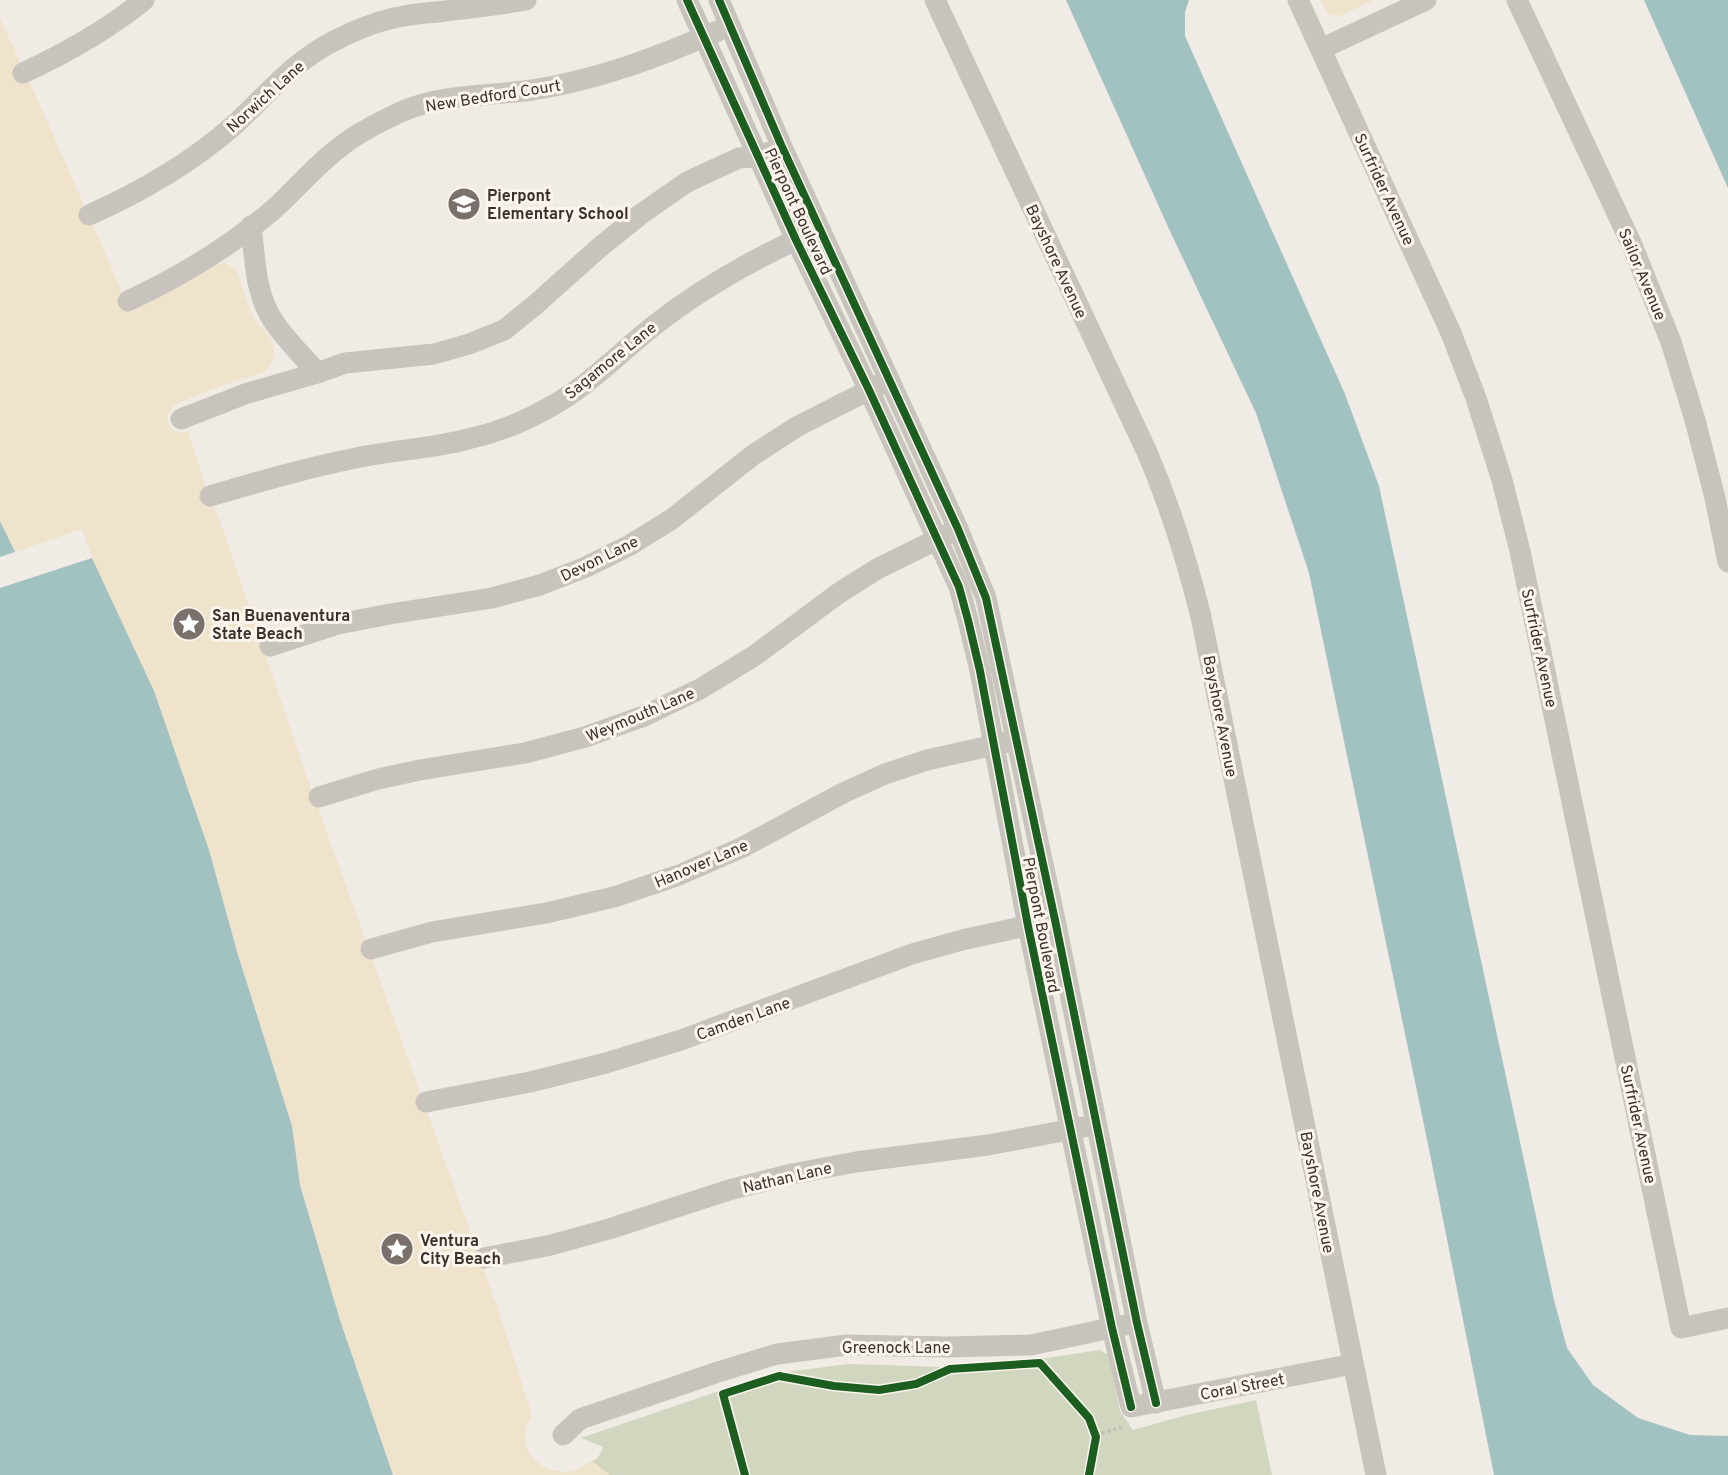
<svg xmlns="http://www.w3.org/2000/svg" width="1728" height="1475" font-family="Overpass,sans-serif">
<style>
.green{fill:#d1d6bf}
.sand{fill:#efe3cc}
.water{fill:#a1c2c1}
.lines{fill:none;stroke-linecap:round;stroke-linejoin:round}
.path{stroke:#c2bbb6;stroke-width:3;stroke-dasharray:3 3;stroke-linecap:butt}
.minor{stroke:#c9c3be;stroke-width:21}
.cycleway-casing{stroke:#fbf5ee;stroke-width:11}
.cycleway{stroke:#1b5e20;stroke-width:8}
.labels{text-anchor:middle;stroke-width:6;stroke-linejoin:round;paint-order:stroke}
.street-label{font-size:16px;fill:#3b302b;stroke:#fbf5ee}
.poi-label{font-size:16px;font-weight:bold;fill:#3b302b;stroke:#fbf5ee;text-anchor:start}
</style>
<rect width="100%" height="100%" fill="#f0ebe5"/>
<path class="green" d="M1099,1350L1109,1355L1120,1411L1133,1430L1187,1415L1256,1400L1272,1475H567L598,1458L603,1447L581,1438L719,1391L778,1373L848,1364L943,1367L1028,1361Z"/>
<g class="sand">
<path d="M1320,0H1373L1340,16L1328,14Z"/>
<path d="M0,18L44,114L131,312L217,264L225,263L236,269C243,287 247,308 258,324C262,330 270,335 272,342C275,348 274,359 271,365C269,368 264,372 261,373C250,378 237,380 226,384C210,390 194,396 179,403C157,414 171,440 188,431L206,488L200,492V501L205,505L214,506L224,532L302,763L499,1312L532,1415C530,1419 527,1423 526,1428C520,1455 544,1475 571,1471C578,1470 585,1465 592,1461L610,1475H393L340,1320L300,1185L292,1126L238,955L209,850L153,691L92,558L82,529L15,552L0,521Z"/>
</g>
<g class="water">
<path d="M1066,0H1189L1185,12V36L1345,394L1379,486L1554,1300L1567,1348L1593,1385L1638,1418L1690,1435L1728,1436V1475H1494L1429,1149L1309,573L1256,413L1169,229Z"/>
<path d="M1644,0H1728V188Z"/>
<path d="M0,521L15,552L0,557Z"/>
<path d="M92,558L154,691L209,850L238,955L292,1126L300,1185L340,1320L393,1475H0V588Z"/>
</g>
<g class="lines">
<path class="path" d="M1096,1435L1122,1427"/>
<g class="minor">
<path d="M687,0L796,240L869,390L959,587L968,620L980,671L1028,926L1112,1328L1131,1407L1353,1364"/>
<path d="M719,0L782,147L958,529L986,598L1055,920L1137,1323L1156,1403"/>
<path d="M935,0L1147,452C1170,506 1187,560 1201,617L1376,1475"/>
<path d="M1298,0L1451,333L1476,398L1502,480L1520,551L1681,1328L1728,1318"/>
<path d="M1517,0L1632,245L1671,342L1695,420L1715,498L1728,562"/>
<path d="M1321,49L1426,0"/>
<path d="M23,73C66,53 107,30 144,0"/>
<path d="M89,215C141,192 189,164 232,127C264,98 293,62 332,42C355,30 379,20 404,16C418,13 432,13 445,11C472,8 499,5 526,0"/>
<path d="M251,226C255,258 255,295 274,322C286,340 303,356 317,373L345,363L434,354L469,344L504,330L535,305L600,247L641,214L687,182L739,158L759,157L770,152"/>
<path d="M128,301C181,276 230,247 274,209C296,189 316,165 340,147C359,132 381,121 403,111C444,94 490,96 532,90C598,80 658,57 718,31"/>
<path d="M181,419L245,394L317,373"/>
<path d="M210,496C258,482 306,468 356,458C393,450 431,449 468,439C495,433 524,422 548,408C589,386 620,352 656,324C703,287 754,259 808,234"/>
<path d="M270,646L338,624L390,614L492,598L540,585L586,567L630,545L672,519L753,455L798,426L881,384"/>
<path d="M319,797L378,779L420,770L525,753L585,737L644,716L700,689L754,656L839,593L877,569L950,533"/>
<path d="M371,949L432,932L546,913L614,897L679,875L743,847L843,793L885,774L927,760L1008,742"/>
<path d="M426,1102L530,1082L606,1063L681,1040L912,954L962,940L1040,923"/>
<path d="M484,1258L551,1245L609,1229L729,1190L792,1174L856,1162L988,1145L1084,1127"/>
<path d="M563,1435L580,1419L718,1372L777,1354L847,1345L946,1347L1031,1345L1125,1325"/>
</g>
<defs>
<g id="cycleway">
<path d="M687,0L796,240L869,390L959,587L968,620L980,671L1028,926L1112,1328L1131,1407"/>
<path d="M719,0L782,147L958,529L986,598L1055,920L1137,1323L1156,1403"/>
<path d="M745,1475L723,1394L779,1376L834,1386L879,1390L916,1384L950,1369L1040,1363L1089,1418L1096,1437L1089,1475"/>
</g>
</defs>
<use href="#cycleway" class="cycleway-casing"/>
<use href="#cycleway" class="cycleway"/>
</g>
<defs>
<symbol id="school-disc" viewBox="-11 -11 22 22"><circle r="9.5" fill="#7a716c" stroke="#fbf5ee"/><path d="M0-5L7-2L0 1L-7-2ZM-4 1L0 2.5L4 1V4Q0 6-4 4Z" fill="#fff"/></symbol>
<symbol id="sight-disc" viewBox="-11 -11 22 22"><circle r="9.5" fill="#7a716c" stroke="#fbf5ee"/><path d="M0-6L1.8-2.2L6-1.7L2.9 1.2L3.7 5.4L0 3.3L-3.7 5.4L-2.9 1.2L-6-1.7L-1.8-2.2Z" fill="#fff"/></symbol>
</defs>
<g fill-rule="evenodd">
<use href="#school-disc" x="445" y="185" width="38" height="38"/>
<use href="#sight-disc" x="170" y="605" width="38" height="38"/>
<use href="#sight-disc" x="378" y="1230" width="38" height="38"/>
</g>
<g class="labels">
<g class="street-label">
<text transform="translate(493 95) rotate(-9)" y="6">New Bedford Court</text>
<text transform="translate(265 96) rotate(-42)" y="6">Norwich Lane</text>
<text transform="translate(1385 189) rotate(65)" y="6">Surfrider Avenue</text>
<text transform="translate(799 211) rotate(65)" y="6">Pierpont Boulevard</text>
<text transform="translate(1057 261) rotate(65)" y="6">Bayshore Avenue</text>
<text transform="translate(1643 274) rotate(67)" y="6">Sailor Avenue</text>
<text transform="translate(610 360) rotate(-39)" y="6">Sagamore Lane</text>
<text transform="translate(599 558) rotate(-26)" y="6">Devon Lane</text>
<text transform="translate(1540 648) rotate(78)" y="6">Surfrider Avenue</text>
<text transform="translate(640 714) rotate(-23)" y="6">Weymouth Lane</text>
<text transform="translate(1221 716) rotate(79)" y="6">Bayshore Avenue</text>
<text transform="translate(701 863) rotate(-23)" y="6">Hanover Lane</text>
<text transform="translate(1042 925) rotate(79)" y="6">Pierpont Boulevard</text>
<text transform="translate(743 1018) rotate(-20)" y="6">Camden Lane</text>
<text transform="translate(1639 1124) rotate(78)" y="6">Surfrider Avenue</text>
<text transform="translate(787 1177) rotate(-13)" y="6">Nathan Lane</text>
<text transform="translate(1318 1192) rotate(79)" y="6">Bayshore Avenue</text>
<text x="896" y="1353">Greenock Lane</text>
<text transform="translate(1242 1386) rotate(-11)" y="6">Coral Street</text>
</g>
<g class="poi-label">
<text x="487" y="201">Pierpont<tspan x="487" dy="18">Elementary School</tspan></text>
<text x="212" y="621">San Buenaventura<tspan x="212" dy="18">State Beach</tspan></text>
<text x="420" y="1246">Ventura<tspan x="420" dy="18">City Beach</tspan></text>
</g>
</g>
</svg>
